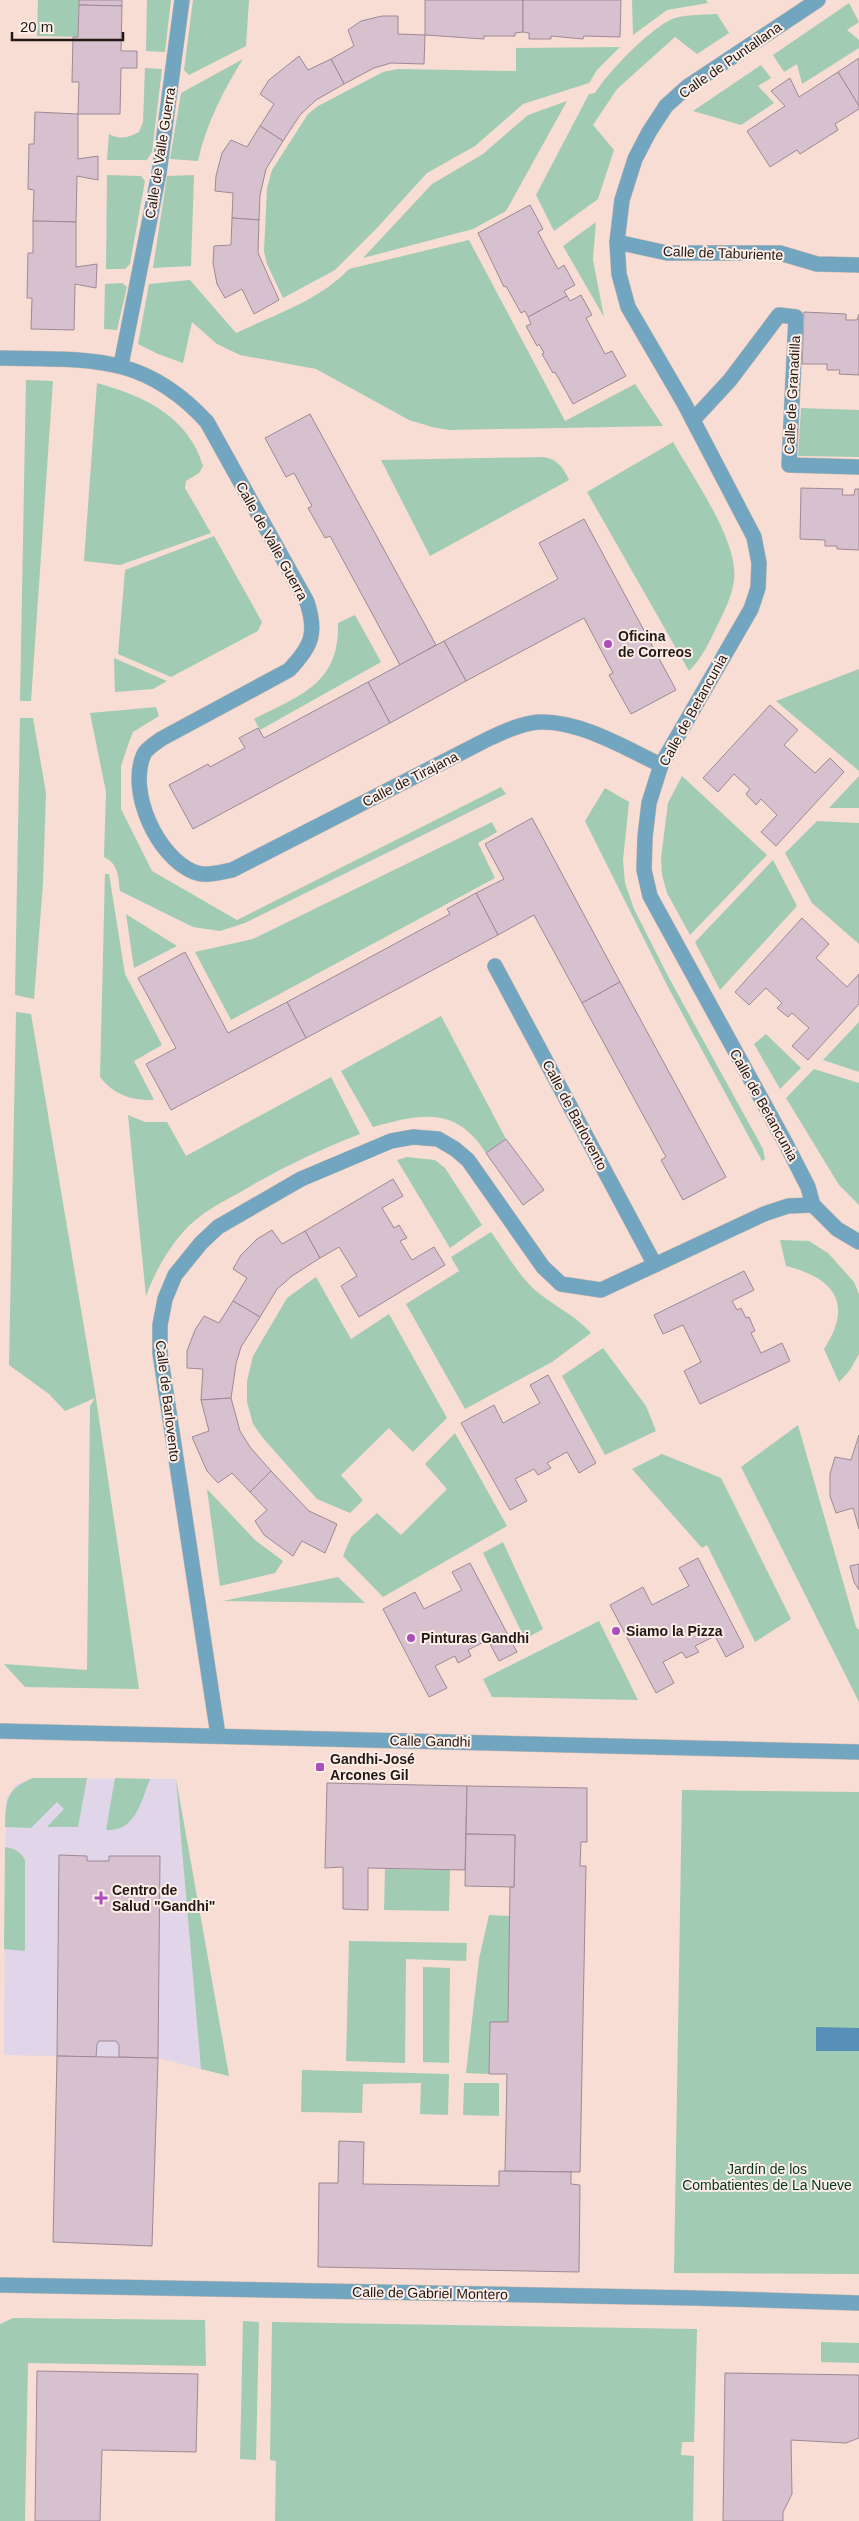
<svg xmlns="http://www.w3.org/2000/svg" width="859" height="2521" font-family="Helvetica,sans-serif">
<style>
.medical{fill:#e0d5e9}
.green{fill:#a2cbb3}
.water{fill:#5690b9}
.building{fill:#d8c1cf;stroke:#9e8996}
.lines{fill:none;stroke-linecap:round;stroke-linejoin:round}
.minor-casing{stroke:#d1bab1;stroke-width:16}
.minor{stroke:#72a5bf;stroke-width:15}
.poi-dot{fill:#aa4fba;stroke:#fdede7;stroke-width:2}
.labels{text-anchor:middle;stroke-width:4;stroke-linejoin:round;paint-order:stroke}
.street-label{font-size:14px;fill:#221915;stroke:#fdede7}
.poi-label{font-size:14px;font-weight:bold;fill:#221915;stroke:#fdede7;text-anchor:start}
.park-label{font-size:14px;fill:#003720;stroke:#fdede7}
</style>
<rect width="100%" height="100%" fill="#f7ddd3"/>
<path class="medical" d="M33,1778L176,1779L229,2076L158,2058L4,2055L6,1799L16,1785Z"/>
<g class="green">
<path d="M38,0H79L78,37L37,36Z"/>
<path d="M147,0H171L165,52L146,51Z"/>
<path d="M193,0H249L246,46L189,75L184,70Z"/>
<path d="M632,0H706L708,3L667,10L633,35Z"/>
<path d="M849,3L859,22L847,30L859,40V48L802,84L797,64L784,72L773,55Z"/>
<path d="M717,14L729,33L697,54L675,37L617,89L593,125L614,150L598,199L554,231L536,195L589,94L595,93C609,71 647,32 670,20C682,14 703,15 717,14Z"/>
<path d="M620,47L597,70L589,83L523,104L475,146L427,173L376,229L335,270L283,298L267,264L264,251L267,188L272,170L308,114L318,106L383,72L398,69L516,71V48Z"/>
<path d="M243,59C223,91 206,124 198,161L170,159L181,93Z"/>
<path d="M761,65L771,78L758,86L774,103L741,125L693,111Z"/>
<path d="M145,68L162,69L152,152L147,160H107L109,134C120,140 128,138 139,132L143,122Z"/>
<path d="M567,101L506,211L473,229L363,258L432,184L483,154L528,115Z"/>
<path d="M107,175L141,176L145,181L130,264L125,269H106Z"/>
<path d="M194,175L191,266L153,268L167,176Z"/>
<path d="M596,222L593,260L604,317L563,246Z"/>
<path d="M469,240L565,421L635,384L663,426L449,430L432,427L409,420L316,369L240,355L217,344L192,322L183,363L158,354L138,344L149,284L190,280L236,333C274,315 320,300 349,269Z"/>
<path d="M122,283L127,287L117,330L104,329L105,284Z"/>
<path d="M26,380L53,381L31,701H20Z"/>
<path d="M97,383C144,396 188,416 203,466L199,473L186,481L185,488L211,533L120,565L84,561Z"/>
<path d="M801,408L859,410V457L798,456Z"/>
<path d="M673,442C692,476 739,541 734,580C732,596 724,612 717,626C709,643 702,658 689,671L587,492Z"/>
<path d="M543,457C557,459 563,467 569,480L430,556L381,460Z"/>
<path d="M214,536L262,622L258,631L171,677L118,654L125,570Z"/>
<path d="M355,615L381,662L260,730L254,719C299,696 340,684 338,623Z"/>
<path d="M114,658L167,681L153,689L115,692Z"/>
<path d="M859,669V771L776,701Z"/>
<path d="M156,707L159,716L133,732L129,742L121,766V809L152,871L237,920L501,787L506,794L245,923L220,931L193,927L120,891C118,877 119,864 104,857L106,792L90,713Z"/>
<path d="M20,718H33L46,793L43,883L34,999L15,995Z"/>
<path d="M682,776L767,855L690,935L667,893L662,875L661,858L668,803Z"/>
<path d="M859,776V808H829Z"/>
<path d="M605,788L629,802L623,860L625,883L634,909L669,978L763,1149L765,1159L762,1161L669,989L585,821Z"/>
<path d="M817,821L859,823V944L812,903L785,853Z"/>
<path d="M492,822L497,832L478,843L495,878L231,1020L195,952L253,939Z"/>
<path d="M773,860L797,906L720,990L695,942Z"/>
<path d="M105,874H109L125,974L162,1045L134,1061L154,1100C132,1101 114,1095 100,1077Z"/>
<path d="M126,914L177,946L134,968Z"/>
<path d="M16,1012L31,1014L96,1398L139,1689L25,1687L4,1664L87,1670L90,1406L95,1398L65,1411L49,1394L9,1365Z"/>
<path d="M441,1016L506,1139L486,1153C456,1105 419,1114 373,1127L341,1071Z"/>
<path d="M859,1022V1072L823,1060Z"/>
<path d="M766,1034L801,1068L780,1089L754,1044Z"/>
<path d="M814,1069L859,1083V1205L839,1185L786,1098Z"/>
<path d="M331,1077L360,1134C314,1152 279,1169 237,1194C218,1204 198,1215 184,1231C167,1250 155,1272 146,1296L128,1115L145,1122H167L186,1156Z"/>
<path d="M407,1157L435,1160L445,1168L482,1225L450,1248L397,1160Z"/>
<path d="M491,1232C505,1251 518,1275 536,1291C554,1306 575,1315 591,1333L552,1362L465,1409L406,1304L459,1271L451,1257Z"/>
<path d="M780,1240L809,1241L828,1253L854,1282L859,1294V1354L850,1370L839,1382L824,1349C854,1303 834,1278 786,1266Z"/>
<path d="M316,1277L351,1339L389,1314L447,1418L413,1452L389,1428L341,1475L363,1500L350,1513L317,1499L263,1438L253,1424L247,1402V1381L253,1356L287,1298Z"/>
<path d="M603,1348L646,1406L656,1431L605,1455L562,1376Z"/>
<path d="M798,1425L856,1627L859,1630V1702L741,1467Z"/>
<path d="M455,1433L507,1526L383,1597L343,1556L351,1537L377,1513L401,1535L447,1489L425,1464Z"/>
<path d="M662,1454L721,1478L791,1619L755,1642L707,1545L702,1548L632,1469Z"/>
<path d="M207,1489L255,1540L283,1561L275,1573L220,1586Z"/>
<path d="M503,1542L543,1629L525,1639L483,1553Z"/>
<path d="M338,1577L365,1603L223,1601Z"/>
<path d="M599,1621L638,1700L492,1697L483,1679Z"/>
<path d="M33,1778H87L78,1827H47L64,1809L57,1802L31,1828L5,1827C6,1800 6,1789 33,1778Z"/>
<path d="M115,1778L150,1779C141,1801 136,1832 106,1830Z"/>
<path d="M176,1779L229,2076L201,2069Z"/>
<path d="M682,1790L859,1792V2274L674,2273Z"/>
<path d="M5,1847C15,1849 20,1851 25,1860V1951L4,1949Z"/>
<path d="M385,1869L450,1870L449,1911L384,1910Z"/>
<path d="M489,1915L510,1916L508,2022H490L489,2074L466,2073L479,1959Z"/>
<path d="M349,1941L467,1943L466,1961L406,1959L405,2063L346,2061Z"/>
<path d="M423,1967L450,1968L449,2063L423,2062Z"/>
<path d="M302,2070L449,2074L448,2115L420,2114L421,2083L363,2084L362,2113L301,2112Z"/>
<path d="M464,2083H499V2116L463,2115Z"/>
<path d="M13,2318L205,2320L206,2366L28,2363L25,2521H0V2324Z"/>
<path d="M243,2321L259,2322L256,2460L240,2459Z"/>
<path d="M272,2322L697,2329L694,2442H682L681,2455L694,2456L693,2521H275L276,2461L270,2460Z"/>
<path d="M821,2342L859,2343V2363L821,2362Z"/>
</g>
<path class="water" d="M816,2027L859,2028V2051H816Z"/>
<g class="building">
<path d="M79,0H122V6L79,5Z"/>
<path d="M425,0H523V32L515,33V36H484V39L425,35Z"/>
<path d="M523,0H621L620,37L584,36L583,39L551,36V39H529V33L523,32Z"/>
<path d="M79,5L122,6L121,51H137V68H121L120,114H78L79,82H72L73,37H78Z"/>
<path d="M382,16H398V34L425,35L424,64L391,63L374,68L344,84L331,59L354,46L348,30L361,21Z"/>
<path d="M299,56L308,70L331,59L344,84L316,100L300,115L283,141L260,126L274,104L260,94L269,80Z"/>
<path d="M859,58V106L838,72Z"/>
<path d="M838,72L859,106V109L835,124L838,130L800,154L797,150L770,167L747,131L785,106L771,91L790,78L799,97Z"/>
<path d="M35,112L78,114V159L98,156V180L77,176L76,222L33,221L34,190L28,189L29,144H34Z"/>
<path d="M260,126L283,141L266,169L260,195L259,220L232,218L233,193L215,191L216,176L222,153L231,140L247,147Z"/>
<path d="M530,205L543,229L538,232L558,269L564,265L575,285L564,291L567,296L528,317L525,311L521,313L506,286L504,287L478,233Z"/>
<path d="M232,218L259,220L258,253L279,300L254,314L242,289L225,298L217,284L213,263L214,246L231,245Z"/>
<path d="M33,221L76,222V267L97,264L96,288L75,284L74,330L31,329L32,298H27L28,253H33Z"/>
<path d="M581,295L592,315L586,318L605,354L612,351L626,376L573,404L555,372L553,373L542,354L544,353L539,344L537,346L526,326L531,324L528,317L567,296L570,301Z"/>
<path d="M804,312L846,314V320H857L859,314V375L839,374L840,370H827V364H802Z"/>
<path d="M310,414L436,645L400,665L330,536L325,538L308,508L312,506L294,473L286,477L265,438Z"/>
<path d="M801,488L843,489L842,495H854L855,489H859V550L837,549V546H825V540L800,539Z"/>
<path d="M584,519L676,690L631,714L609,675L613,673L584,618L466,681L444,641L558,579L539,543Z"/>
<path d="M444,641L466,681L390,723L368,682Z"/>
<path d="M368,682L390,723L193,829L169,785L208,764L210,767L245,748L239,738L258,728L264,738Z"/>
<path d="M770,705L798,730L784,745L815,773L830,758L844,772L776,846L761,832L777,815L761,799L756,805L746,794L750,789L734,774L718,792L703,778Z"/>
<path d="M532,818L620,982L582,1003L534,915L498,935L476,893L504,879L485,844Z"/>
<path d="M476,893L498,935L306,1038L287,1002L450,914L447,909Z"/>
<path d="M802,918L829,944L816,958L847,987L859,974V1004L808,1060L792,1046L809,1028L792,1013L788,1017L777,1008L782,1003L766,988L749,1005L735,992Z"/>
<path d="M185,952L228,1033L287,1002L306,1038L171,1110L146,1064L176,1048L138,978Z"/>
<path d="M620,982L726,1177L683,1200L661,1160L666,1157L582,1003Z"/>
<path d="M506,1139L544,1190L523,1205L486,1153Z"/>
<path d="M393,1179L403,1196L382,1208L394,1228L399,1225L407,1238L400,1241L412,1260L434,1247L445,1265L359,1317L341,1286L357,1276L339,1247L320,1258L305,1231Z"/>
<path d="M272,1230L282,1244L305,1231L320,1258L292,1276L277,1289L260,1317L233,1301L247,1278L233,1269L241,1255L257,1239Z"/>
<path d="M744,1271L754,1290L732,1301L737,1310L741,1308L746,1318L749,1317L755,1331L751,1333L761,1353L782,1343L790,1361L700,1404L684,1371L701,1362L683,1325L663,1334L654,1315Z"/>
<path d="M233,1301L260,1317L241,1347L236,1364L231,1398L201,1400L203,1369L187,1368V1351L195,1330L204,1316L219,1323Z"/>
<path d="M548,1375L596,1463L579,1473L567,1452L547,1463L551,1468L538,1475L534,1469L515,1479L527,1501L510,1510L461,1423L494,1405L503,1423L540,1403L530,1385Z"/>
<path d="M231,1398L240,1431L250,1447L271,1471L250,1492L232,1473L218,1483L207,1471L192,1437L209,1431L201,1400Z"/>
<path d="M859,1435V1529L853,1508L836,1513L830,1496V1474L835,1457L851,1460Z"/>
<path d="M271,1471L309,1511L337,1524L325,1553L302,1541L293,1556L264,1535L255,1521L267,1510L250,1492Z"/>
<path d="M698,1558L744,1647L726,1657L715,1636L695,1646L699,1652L686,1658L682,1652L663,1662L674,1683L656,1693L610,1605L643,1587L652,1605L689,1586L679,1568Z"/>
<path d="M470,1563L517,1652L499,1661L488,1640L468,1650L471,1656L458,1663L455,1656L435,1666L447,1688L429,1697L383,1609L415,1592L424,1609L462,1590L452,1572Z"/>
<path d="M859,1564V1590L854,1582L850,1566Z"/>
<path d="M327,1783L467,1786L465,1870L368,1868V1910L343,1909V1867L325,1868Z"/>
<path d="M467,1786L587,1788V1842H581L580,1866H586L580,2172L505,2171L507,2074H489L490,2022H508L510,1887H514L515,1835L466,1834Z"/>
<path d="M466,1834L515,1835L514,1887L465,1886Z"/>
<path d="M59,1855L87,1856V1861H109V1856H160L158,2058L119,2057V2045L116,2041H99L97,2044L96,2057L57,2056Z"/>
<path d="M57,2056L158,2058L152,2246L53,2242Z"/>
<path d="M339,2141L364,2142L363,2184L499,2186V2171L571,2172V2184L580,2185L579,2272L318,2267L319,2183H338Z"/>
<path d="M37,2371L198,2374L196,2452L102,2450L100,2521H35Z"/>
<path d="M725,2373L859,2375V2438L846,2443L791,2440L792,2494L783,2512V2521H723Z"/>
</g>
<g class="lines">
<defs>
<g id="minor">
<path d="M818,0L687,87L666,106L649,132L635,159L622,200L617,242L619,274L628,307L684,403L754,537L759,563L758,588L751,609L661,765L649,803L645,837L644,870L650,896L785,1142L808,1187L813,1205L837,1229L859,1242"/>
<path d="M617,242L667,253H780L817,264L859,265"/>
<path d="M0,358C87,360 143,352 207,422L307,602C317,633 312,646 289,670L161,739C156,743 147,748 144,754C127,791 157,857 194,872C206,877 220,872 232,870L490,738C506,731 524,722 542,722C583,722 625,748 661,765"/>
<path d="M121,365L159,173L182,0"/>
<path d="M693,420L730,380L779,315L796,317L789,465L859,467"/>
<path d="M495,966L655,1265"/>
<path d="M0,1731L859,1752"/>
<path d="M218,1735L160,1353V1325L165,1299L175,1275L201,1243L218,1227L301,1179L391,1141L413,1137L438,1139L455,1149L468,1160L543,1267L561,1284L601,1290L764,1214L788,1206L813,1205"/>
<path d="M0,2285L694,2298L859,2303"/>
</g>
</defs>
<use href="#minor" class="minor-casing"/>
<use href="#minor" class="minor"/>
</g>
<g class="poi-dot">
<circle cx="608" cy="644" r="5"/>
<circle cx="616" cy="1631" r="5"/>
<circle cx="411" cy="1638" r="5"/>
<rect x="315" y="1762" width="10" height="10" rx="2.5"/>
<path d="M98.5 1890.5h5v5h5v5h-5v5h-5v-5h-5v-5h5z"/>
</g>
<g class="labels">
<g class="street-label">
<text transform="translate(730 60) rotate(-35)" y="5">Calle de Puntallana</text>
<text transform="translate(160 153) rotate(-81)" y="5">Calle de Valle Guerra</text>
<text transform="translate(723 253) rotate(2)" y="5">Calle de Taburiente</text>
<text transform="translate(792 395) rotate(-87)" y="5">Calle de Granadilla</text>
<text transform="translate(272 541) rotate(61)" y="5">Calle de Valle Guerra</text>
<text transform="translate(693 710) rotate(-61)" y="5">Calle de Betancunia</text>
<text transform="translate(410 779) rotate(-27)" y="5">Calle de Tirajana</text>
<text transform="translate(764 1105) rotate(61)" y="5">Calle de Betancunia</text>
<text transform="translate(575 1115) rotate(62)" y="5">Calle de Barlovento</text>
<text transform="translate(168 1401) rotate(83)" y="5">Calle de Barlovento</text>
<text transform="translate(430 1741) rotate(1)" y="5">Calle Gandhi</text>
<text transform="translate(430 2293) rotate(1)" y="5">Calle de Gabriel Montero</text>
</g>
<g class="poi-label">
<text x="618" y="641">Oficina<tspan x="618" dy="16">de Correos</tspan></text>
<text x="626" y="1636">Siamo la Pizza</text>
<text x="421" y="1643">Pinturas Gandhi</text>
<text x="330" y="1764">Gandhi-José<tspan x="330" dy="16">Arcones Gil</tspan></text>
<text x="112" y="1895">Centro de<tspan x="112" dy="16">Salud "Gandhi"</tspan></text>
</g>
<g class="park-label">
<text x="767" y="2174">Jardín de los<tspan x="767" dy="16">Combatientes de La Nueve</tspan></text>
</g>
</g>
<path d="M12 32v8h111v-8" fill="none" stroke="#221915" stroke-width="2.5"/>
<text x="20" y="32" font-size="15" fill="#221915" stroke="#fdede7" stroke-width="4" paint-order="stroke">20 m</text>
</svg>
